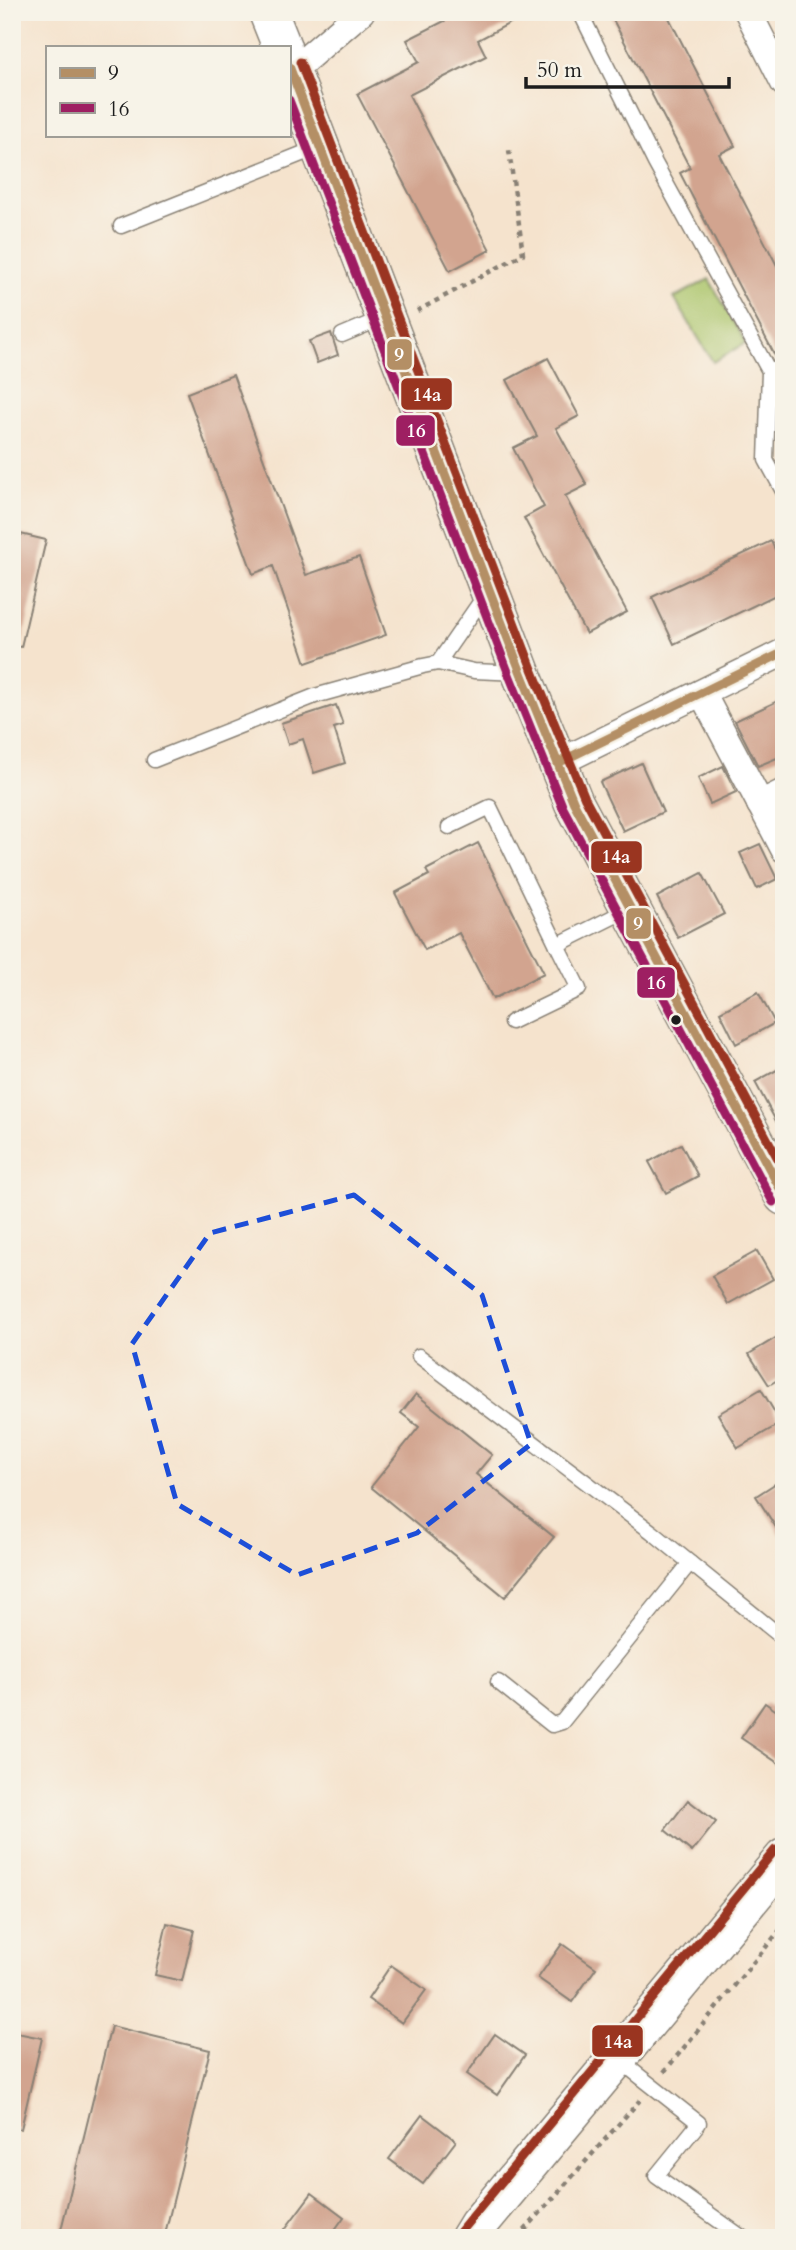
<svg xmlns="http://www.w3.org/2000/svg" width="796" height="2250" font-family="Cardo,serif">
<style>
.green{fill:#abc56b;stroke:#647044;stroke-width:2}
.building{fill:#d2a48f}
.lines{fill:none;stroke-linecap:round;stroke-linejoin:round}
.lane-casing{stroke:#888074;stroke-width:17}
.street-casing{stroke:#888074;stroke-width:29}
.primary-casing{stroke:#888074;stroke-width:41}
.path{stroke:#888074;stroke-width:4.5;stroke-dasharray:5 5;stroke-linecap:butt}
.lane{stroke:#fff;stroke-width:14}
.street{stroke:#fff;stroke-width:26}
.primary{stroke:#fff;stroke-width:38}
.bus-1-casing{stroke:#f7f3e8;stroke-width:14}
.bus-2-casing{stroke:#f7f3e8;stroke-width:14}
.bus-3-casing{stroke:#f7f3e8;stroke-width:14}
.bus-1{stroke:#b48f65;stroke-width:9}
.bus-2{stroke:#9e1f62;stroke-width:9}
.bus-3{stroke:#9a3520;stroke-width:9}
.marked{fill:none;stroke:#1d4ed8;stroke-width:5;stroke-dasharray:14 9;stroke-linejoin:round}
.bus-dot{fill:#1c1c1c;stroke:#f7f3e8;stroke-width:2.5}
.line-badge{stroke:#f7f3e8;stroke-width:2.5}
.badge-label{font-size:19px;text-anchor:middle;font-weight:bold;fill:#fff}
</style>
<rect width="100%" height="100%" fill="#f7f3e8"/>
<filter id="ink" filterUnits="userSpaceOnUse"><feTurbulence type="fractalNoise" baseFrequency=".0143" numOctaves="2"/><feDisplacementMap in="SourceGraphic" scale="14" xChannelSelector="R" yChannelSelector="G"/><feConvolveMatrix kernelMatrix="1 2 1 2 8 2 1 2 1" color-interpolation-filters="sRGB"/></filter>
<filter id="wash" filterUnits="userSpaceOnUse"><feTurbulence type="fractalNoise" baseFrequency=".00686" numOctaves="4" result="noise"/><feDisplacementMap in="SourceGraphic" scale="28" xChannelSelector="R" yChannelSelector="G"/><feGaussianBlur stdDeviation="1.57" result="paint"/><feColorMatrix in="noise" values="0 0 0 0 0 0 0 0 0 0 0 0 0 0 0 0 0 1.4 0 .05"/><feComposite in="paint" operator="in"/></filter>
<g filter="url(#wash)">
<rect width="100%" height="100%" fill="#f5e3cd"/>
<path class="green" d="M709,279L746,343L713,362L674,298Z"/>
<g id="blocks">
<g class="building">
<path d="M462,12H531L478,40L486,56L409,95L490,250L450,271L357,94L419,62L407,40Z"/>
<path d="M609,12H666L735,146L719,154L784,279V373L680,173L690,168Z"/>
<path d="M331,333L338,355L317,363L309,341Z"/>
<path d="M548,358L579,416L556,428L587,485L565,496L627,612L586,634L524,518L544,507L513,448L537,436L507,380Z"/>
<path d="M233,375L306,575L359,557L386,635L306,663L273,566L253,574L187,393Z"/>
<path d="M12,532L46,540L21,647L12,646Z"/>
<path d="M771,541L784,568V591L674,644L652,597Z"/>
<path d="M784,698V755L758,766L735,721Z"/>
<path d="M336,705L343,725L334,728L345,763L314,773L303,739L288,744L281,723Z"/>
<path d="M641,763L663,812L623,831L600,782Z"/>
<path d="M723,766L736,792L710,804L698,778Z"/>
<path d="M478,843L544,973L493,999L459,933L425,950L395,893L429,875L426,870Z"/>
<path d="M760,844L777,879L757,889L740,853Z"/>
<path d="M702,873L724,914L678,938L657,897Z"/>
<path d="M758,992L775,1023L736,1044L720,1012Z"/>
<path d="M784,1066V1136L755,1082Z"/>
<path d="M681,1144L698,1176L666,1193L649,1162Z"/>
<path d="M757,1251L773,1279L728,1304L712,1276Z"/>
<path d="M784,1333V1376L769,1385L749,1354Z"/>
<path d="M761,1389L781,1423L738,1448L718,1414Z"/>
<path d="M416,1394L492,1455L476,1474L554,1537L505,1597L371,1487L419,1427L401,1413Z"/>
<path d="M784,1478V1540L756,1496Z"/>
<path d="M765,1703L784,1716V1767L741,1738Z"/>
<path d="M688,1800L716,1822L692,1852L665,1830Z"/>
<path d="M167,1923L194,1930L182,1981L155,1975Z"/>
<path d="M562,1944L596,1968L572,2002L538,1978Z"/>
<path d="M391,1965L426,1990L402,2023L368,1999Z"/>
<path d="M111,2026L210,2050L164,2238H59Z"/>
<path d="M12,2032L42,2038L21,2129L12,2128Z"/>
<path d="M495,2034L525,2055L497,2095L467,2074Z"/>
<path d="M422,2115L456,2141L423,2184L389,2159Z"/>
<path d="M312,2193L344,2217L329,2238H296L285,2229Z"/>
</g>
</g>
</g>
<g filter="url(#ink)">
<use href="#blocks" fill-opacity="0" stroke="#888074" stroke-width="2"/>
<g class="lines">
<defs>
<g id="lane">
<path d="M580,12L655,163L769,371L766,460L784,493"/>
<path d="M121,226L319,147"/>
<path d="M342,335L385,317"/>
<path d="M438,663L485,595"/>
<path d="M154,760L315,696L423,666L438,663L474,671L519,673"/>
<path d="M449,827L490,807L557,945L629,909"/>
<path d="M511,1022L579,989L557,945"/>
<path d="M419,1356L652,1532L784,1639"/>
<path d="M498,1682L552,1725L562,1722L690,1563"/>
<path d="M619,2060L699,2123L656,2176L743,2238"/>
</g>
<g id="street">
<path d="M748,12L784,83"/>
<path d="M291,72L361,12"/>
<path d="M702,693L784,849"/>
<path d="M558,763L784,652"/>
<path d="M760,804L784,792"/>
</g>
<g id="primary">
<path d="M268,12L282,47"/>
<path d="M289,66L521,673L574,803L784,1196"/>
<path d="M470,2238L478,2225L784,1858"/>
</g>
</defs>
<use href="#lane" class="lane-casing"/>
<use href="#street" class="street-casing"/>
<use href="#primary" class="primary-casing"/>
<g class="path">
<path d="M417,311L523,254L509,150"/>
<path d="M664,2072L784,1925"/>
<path d="M518,2238L640,2100"/>
</g>
<use href="#lane" class="lane"/>
<use href="#street" class="street"/>
<use href="#primary" class="primary"/>
<defs>
<g id="bus-1">
<path d="M289,66L521,673L574,803L784,1196"/>
<path d="M558,763L784,652"/>
</g>
<path id="bus-2" d="M289,100L510,677L563,808L773,1202"/>
<g id="bus-3">
<path d="M300,62L532,669L585,798L784,1170"/>
<path d="M460,2232L775,1850"/>
</g>
</defs>
<use href="#bus-1" class="bus-1-casing"/>
<use href="#bus-2" class="bus-2-casing"/>
<use href="#bus-3" class="bus-3-casing"/>
<use href="#bus-1" class="bus-1"/>
<use href="#bus-2" class="bus-2"/>
<use href="#bus-3" class="bus-3"/>
</g>
</g>
<path class="marked" d="M354,1195L482,1295L531,1444L417,1533L297,1575L177,1504L132,1344L210,1233Z"/>
<circle class="bus-dot" cx="676" cy="1020" r="6"/>
<g class="line-badge">
<rect x="386" y="338" width="27" height="33" rx="7" fill="#b48f65"/>
<rect x="400" y="377" width="53" height="34" rx="7" fill="#9a3520"/>
<rect x="395" y="414" width="41" height="33" rx="7" fill="#9e1f62"/>
<rect x="590" y="840" width="53" height="34" rx="7" fill="#9a3520"/>
<rect x="625" y="907" width="27" height="33" rx="7" fill="#b48f65"/>
<rect x="636" y="966" width="40" height="33" rx="7" fill="#9e1f62"/>
<rect x="591" y="2024" width="53" height="34" rx="7" fill="#9a3520"/>
</g>
<g class="badge-label">
<text x="399" y="361">9</text>
<text x="427" y="401">14a</text>
<text x="416" y="437">16</text>
<text x="616" y="863">14a</text>
<text x="638" y="930">9</text>
<text x="656" y="989">16</text>
<text x="618" y="2048">14a</text>
</g>
<rect width="796" height="2250" fill="none" stroke="#f7f3e8" stroke-width="42"/>
<rect x="46" y="46" width="245" height="91" fill="#f7f3e8" stroke="#9f9d96" stroke-width="2"/>
<rect x="60" y="68" width="35" height="10" fill="#b48f65" stroke="#9f9d96" stroke-width="2"/>
<text x="108" y="80" font-size="21" fill="#1c1c1c">9</text>
<rect x="60" y="103" width="35" height="10" fill="#9e1f62" stroke="#9f9d96" stroke-width="2"/>
<text x="108" y="116" font-size="21" fill="#1c1c1c">16</text>
<path d="M526 77v10h203v-10" fill="none" stroke="#1c1c1c" stroke-width="3.5"/>
<text x="537" y="77" font-size="21" fill="#1c1c1c" stroke="#f7f3e8" stroke-width="5" paint-order="stroke">50 m</text>
</svg>
